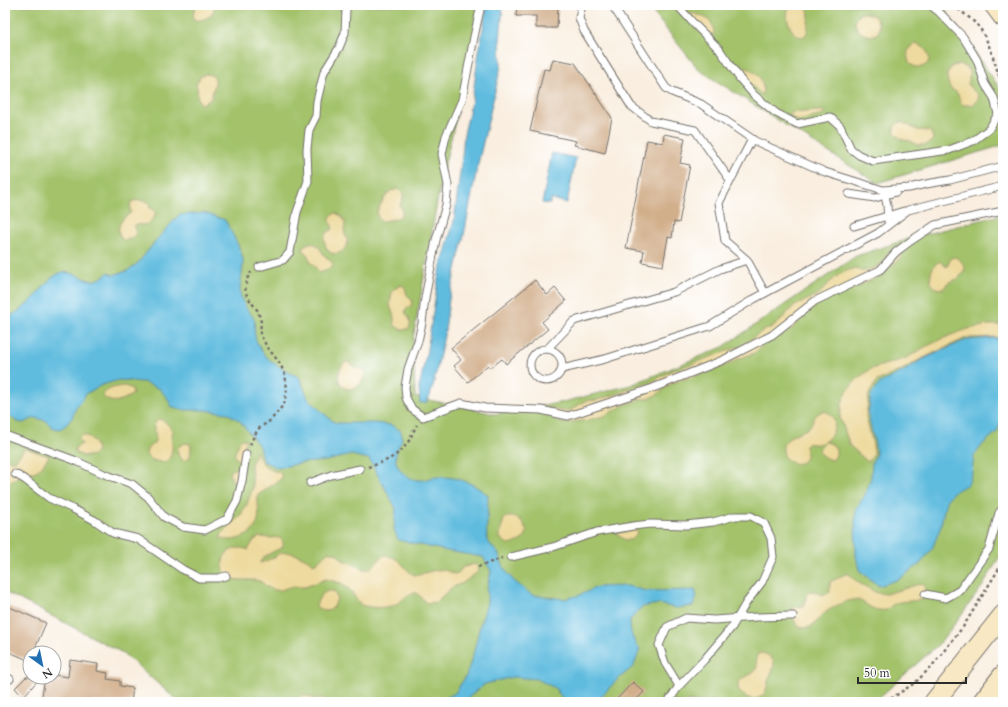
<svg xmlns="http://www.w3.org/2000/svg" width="1008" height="707" font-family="Cardo,serif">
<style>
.green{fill:#a3c26a;stroke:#67764a}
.sand{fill:#eeda9e;stroke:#8c8264}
.water{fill:#61bcdf;stroke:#467485}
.building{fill:#d2af8b}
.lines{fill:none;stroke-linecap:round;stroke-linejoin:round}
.lane-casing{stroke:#736f6a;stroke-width:9}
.secondary-casing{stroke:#736f6a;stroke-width:21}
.path{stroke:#736f6a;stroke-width:2.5;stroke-dasharray:3 3;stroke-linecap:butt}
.lane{stroke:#fff;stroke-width:7}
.secondary{stroke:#f8e8c3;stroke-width:19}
</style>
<rect width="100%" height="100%" fill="#fff"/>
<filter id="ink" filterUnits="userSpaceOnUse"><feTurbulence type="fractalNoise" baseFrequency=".025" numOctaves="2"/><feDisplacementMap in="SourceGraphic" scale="8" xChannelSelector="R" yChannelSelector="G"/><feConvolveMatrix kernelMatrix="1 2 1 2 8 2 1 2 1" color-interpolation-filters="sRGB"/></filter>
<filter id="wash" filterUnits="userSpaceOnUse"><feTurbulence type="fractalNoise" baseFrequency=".012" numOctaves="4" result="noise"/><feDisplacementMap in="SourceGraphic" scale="16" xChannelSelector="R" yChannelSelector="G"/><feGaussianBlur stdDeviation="0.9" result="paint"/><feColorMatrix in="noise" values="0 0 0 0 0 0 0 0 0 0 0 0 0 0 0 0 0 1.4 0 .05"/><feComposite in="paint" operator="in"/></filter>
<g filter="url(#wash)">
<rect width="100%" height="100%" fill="#f9eedf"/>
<g class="green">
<path d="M5,5H483L441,180L413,339L415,397L495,414L559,403L631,385L723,347L856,256L911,238L996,216H1003V551L982,587L941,642L874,702H179L123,653L21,600L5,592Z"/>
<path d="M647,5H942L1003,93V145L877,183L699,70Z"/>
</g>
<g class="sand">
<path d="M196,5H215C214,8 213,13 211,15C207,19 199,21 194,20L193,15Z"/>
<path d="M790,5H805C810,11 809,15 808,23C807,26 809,29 807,32C801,47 780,23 790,5Z"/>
<path d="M690,13C699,14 712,19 714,29C714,30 713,35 713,36C704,31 695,23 690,13Z"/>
<path d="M863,13C869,13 875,15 878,22C886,41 856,39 855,22C855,19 858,16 859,14Z"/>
<path d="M915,44C921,45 926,49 928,54C935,72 900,73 909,48Z"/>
<path d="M958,65L967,67C971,73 969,79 968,85C973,93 985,94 974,104C955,108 963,99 956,92C954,90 953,91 951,89C948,85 947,78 947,74L952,66Z"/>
<path d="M747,68C759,74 765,81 762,95L745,79L740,69Z"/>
<path d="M205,74C211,74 216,77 215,83C214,88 214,85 213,90C212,93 213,95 210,99C208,101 205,103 202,104C194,99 200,92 196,84L201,76Z"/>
<path d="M818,111H824L825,114L820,116L797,121L791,117L789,113Z"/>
<path d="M901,122L906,124L917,130L930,131L932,135L933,140L926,145H918L911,141L903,140L900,138L895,133L894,127L898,123Z"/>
<path d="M399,189C406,193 403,199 400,205L402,210C402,213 402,215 399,217C396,219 385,221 381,221L378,218L377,212L383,200L390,191Z"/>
<path d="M133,201C138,200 144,200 149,203L150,208C154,209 156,212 155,216C146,227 148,224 135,225L134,227L136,233C133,238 129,240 123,240C117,234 117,226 123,219C126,216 129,215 131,212L130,208L131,202Z"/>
<path d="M336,213L341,216L345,222C345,226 343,231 345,234C346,238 348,239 347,243C345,255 327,259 325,243C324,240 324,237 326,234C328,232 331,230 333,228C330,221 327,217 336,213Z"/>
<path d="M309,243C320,243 319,250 326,257C329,260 331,261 333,264L332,267L320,273C316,270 316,266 311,263L307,254L303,250L304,246Z"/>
<path d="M898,246L903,250L900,258L881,275L851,290L835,296L820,302L791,329L782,335L765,342L760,348L754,353L738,359L727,365L693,377L680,380L667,386L658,394L650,398L640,399L624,405L604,416L588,420L562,423L548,414L541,413L545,407L561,411L571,410L585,401L597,400L620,393L627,390L650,383L671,371L683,367L727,351L742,346L761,332L776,325L792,308L798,304L816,296L822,291L831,281L840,274L849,270L854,269L865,271L872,269L881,264L886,257L889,251Z"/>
<path d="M952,257C959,257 964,263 965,270L959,278L955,280L949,282L943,289C921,289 933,260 940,262C942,262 944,265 945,266L947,267L950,260Z"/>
<path d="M401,285L405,287L407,295L412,300V302L411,306L406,309L405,313C409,317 412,322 409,328L404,330L400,329L394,325V317L390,305L391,297L393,290Z"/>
<path d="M988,325H1003V339L997,337L966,338L919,360L902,370L877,381L869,394L866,417L873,445L874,454L868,462L850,446L840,417L842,403L847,391L857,379L871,369L907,358L925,347L951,335L968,329Z"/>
<path d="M345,362H348L356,368L361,369L365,371C365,382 357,390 347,389C344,387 340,385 339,381C337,375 341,366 345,362Z"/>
<path d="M123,386C128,387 131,387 133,391L132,395C123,400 111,406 103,396L104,393C110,388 115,387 123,386Z"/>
<path d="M823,411C839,414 837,433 825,441C822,443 817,445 813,444C811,444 809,443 807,444L805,446C805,450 807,454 806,456C805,467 787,465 784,455C783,452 783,448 783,445C786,441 790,436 795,434C799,432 805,431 809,427C816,420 811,416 823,411Z"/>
<path d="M159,419C165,420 171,427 173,433L171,437C173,443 173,455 168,460C162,465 150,460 146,455C147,445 152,447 155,441C158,431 149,427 159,419Z"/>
<path d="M82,435C91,435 97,444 97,452C90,458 82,457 75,452V448L82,444L79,440V438Z"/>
<path d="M242,439L246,440L240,462C233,456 234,455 237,448C239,444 238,442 242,439Z"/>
<path d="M826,442L832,444L836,449V455L833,460C826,459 823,457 819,452L820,447Z"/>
<path d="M5,443L7,459L10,461H15L25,448L49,456C39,470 39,473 21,473L16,478L5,487Z"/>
<path d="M186,443L190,444L191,447L190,457L185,461C179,458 178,455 177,449C180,445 182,444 186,443Z"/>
<path d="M256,451C258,454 259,459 262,462C266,469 274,471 281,473V479L258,495C257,504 260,512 258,520C256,533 241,540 229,540C226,539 223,538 220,538L223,532L240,516L247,504L253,487L251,465Z"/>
<path d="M237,468H240V469L237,487L236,486L229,474L230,471Z"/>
<path d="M507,517H514L522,521L527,531C526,540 518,542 510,545L506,543L500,538C500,529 502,527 504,519Z"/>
<path d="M636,530L638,532L632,539L629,540H625L615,533Z"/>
<path d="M260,537C264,537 267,538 270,538C279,537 284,537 283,547C275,551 264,555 260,562V563C264,562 268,560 272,558C275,557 278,554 281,553C291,550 306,558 314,564C321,560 323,555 329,551L337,554L344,561L349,562L364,569H370L384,555C392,556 398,559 403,565C406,568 410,574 415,575C417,576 422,574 424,573C437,570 441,567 454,574L458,573L463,567L476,564L479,571L463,583L452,587L436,602L426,603L421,597L415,592C408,594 402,601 396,604C388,609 369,608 361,605L349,589L341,583L326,579L305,587H289L281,590H274L267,587L260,581L253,580H241L231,579H228C225,574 222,568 223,561C225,550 238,545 248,550L254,540Z"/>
<path d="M845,574H849L857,582L877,593L886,594L923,583L925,588L923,599C914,602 905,600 896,603C889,606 888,612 879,610C866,609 864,596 848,601C841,603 833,607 826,612C821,616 812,629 805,628C795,628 794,619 791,611L796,607L802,606L805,604C807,597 804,594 813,591C819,593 823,597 830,592V582Z"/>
<path d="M328,591H334L337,598L335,604L331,610L325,611L316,607C318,599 320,594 328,591Z"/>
<path d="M760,653C765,653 768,655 771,658C778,665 770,673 768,681C767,684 768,687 766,690C762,701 748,701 741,693C738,690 737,686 739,682C745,673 751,679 757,667L756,658L757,655Z"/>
<path d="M302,695C307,696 310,697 314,699C317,699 320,698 323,698L327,702H295L297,699Z"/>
</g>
<g class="water">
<path d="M487,5H503L500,40L501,66L477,168L464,235L449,299L445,331L434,382L430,396L426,403H420L419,388L427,350L439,274L454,221L462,157L464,134L472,100L479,51Z"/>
<path d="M552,153L576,158L567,203L551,199L550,204L542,203Z"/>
<path d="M204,213L225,220C230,230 241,248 243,260C244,273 236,291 243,302C246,309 251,314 255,320C250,351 274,366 299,377L308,398L322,412L335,423H375L391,425L401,431L402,440C395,452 392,462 403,473C407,477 414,480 419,480C424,481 429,478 434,477C440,477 447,477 453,478C469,481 475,486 488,495C488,510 486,525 487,541L498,553L505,570L514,581L532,595L564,599L580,595L597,587L628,586L646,591L695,590L697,597L693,606L676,608L658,604L642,607L630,620C630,633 632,639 640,649L634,666L617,680L596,702H565L555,688L537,679L513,677L485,684L470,696L466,702H438L455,693L466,676L473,655L480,626L487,603V589L491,571L483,557L447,551L398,540L394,529L396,508L369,459L351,455L326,461L301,463L278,468L263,461L259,446L240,421L227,413L205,410H182L171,406L168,399L160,389L143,382L119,380L102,385L87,393L76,407L72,418L66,425L60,429L53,428L46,421L35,418L23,423L17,422L10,416L5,414V319C15,314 25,307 33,299C41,291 50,276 60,273C73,269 86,283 96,280C101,279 105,275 109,272L112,275L127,271L138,263L159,237L179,215Z"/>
<path d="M995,338L1003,341V415L997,432L983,444L974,456L972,473L968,484L952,493L946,501L940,529L932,549L920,564L899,579L879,586L859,570L856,556L855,523L856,509L865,495L871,478L872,462L876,454L875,444L868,415L871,395L880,383L904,371L921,360L966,340Z"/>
</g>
<g id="blocks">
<g class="building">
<path d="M517,5H558L557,28H536V16H516Z"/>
<path d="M553,59L575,63L612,118L605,153L574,145L576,141L530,131L544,69L550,70Z"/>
<path d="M664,134L685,138L680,163L690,165L679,223L674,222L672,238L668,237L663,266L642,262L644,251L626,248L647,140L663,143Z"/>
<path d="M535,280L547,295L555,288L566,301L542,322L548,329L506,364L502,359L490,368L488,365L468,382L454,366L461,360L451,348Z"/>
<path d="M5,605L46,623L33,653H30V661L5,650Z"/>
<path d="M70,660L98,664L97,671L108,673L107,679L120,681V686L133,688L131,702H41L45,677H54V675L68,677Z"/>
<path d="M26,677H41L23,697L15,688Z"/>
<path d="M633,682L644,692L634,702H614Z"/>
</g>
</g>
</g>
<g filter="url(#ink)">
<use href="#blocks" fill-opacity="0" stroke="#736f6a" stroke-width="1"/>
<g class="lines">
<defs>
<g id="lane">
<path d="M481,5L474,37L462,100L446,136L442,154L448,185L446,205L436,240L425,298L422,323L418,341L408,369L405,387L406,398L412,409L423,417L461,403L485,408L541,410L568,416L653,388L723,360L772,335L815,301L880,270L896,252L912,240L935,225L1003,211"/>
<path d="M582,5L579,18L584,31L631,106L651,121L695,130L730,180"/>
<path d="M612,5L666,88L672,92L701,104L755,141L825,172L883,190L909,188L926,184L950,180L1003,166"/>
<path d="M677,5L695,25L719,49L740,79L754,95L776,113L797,124L830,117L840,126L851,149L859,155L873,161L949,150L973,141L989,129L998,114L994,98L985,84L977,60L963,37L939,12L930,5"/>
<path d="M884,192L887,205L888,221"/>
<path d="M849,194L875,198L896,192"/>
<path d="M854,226L904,211"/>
<path d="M747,260L765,293"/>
<path d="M259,267L283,260L290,252L297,212L308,181L307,149L309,130L316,116L317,101L324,72L339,48L345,33L346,9"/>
<circle cx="546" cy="365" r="16"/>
<path d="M547,349L574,321L674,292L720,269L747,260L725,241L719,203L752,139"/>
<path d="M562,369L605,359L710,326L754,299L878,233L908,210L1003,186"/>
<path d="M5,435L74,460L104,474L132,484L148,497L164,517L183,527L205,530L227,519L237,501L242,481L246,455"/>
<path d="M15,474L24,479L49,498L73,509L94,520L113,533L138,539L182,569L199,578H218L226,576"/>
<path d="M310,483L331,475L360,469"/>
<path d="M511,557L553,547L597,532L633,526L650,524L686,525L713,522L735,516H751L764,523L771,538L773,557L762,582L746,603L732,627L704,660L679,686L668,702"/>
<path d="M925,594L946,598L960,590L989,549L999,513L1003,508"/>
<path d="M5,677L10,679"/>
<path d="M679,686L665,663L659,645L667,627L686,618L714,620L757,617L793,616"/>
</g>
<g id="secondary">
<path d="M994,5L1003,17"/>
<path d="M934,702L1003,615"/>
<path d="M982,702L1003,675"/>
</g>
</defs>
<use href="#lane" class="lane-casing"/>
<use href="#secondary" class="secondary-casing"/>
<g class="path">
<path d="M954,5C961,12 971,18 978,26C989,39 995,65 1001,81L1003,84"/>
<path d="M250,445L252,440L258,429L271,420L284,404L287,389L285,374L279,362L267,347L260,334L261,322L258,311L251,302L245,292L247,279L251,272"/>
<path d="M368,467C382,463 397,457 406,445C411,439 413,431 417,425"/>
<path d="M478,567L502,558"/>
<path d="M886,702L916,682L932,666L963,627L1000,567L1003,559"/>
</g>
<use href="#lane" class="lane"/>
<use href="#secondary" class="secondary"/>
</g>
</g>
<rect width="1008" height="707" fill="none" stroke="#fff" stroke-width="20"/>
<g transform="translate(42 665) rotate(147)"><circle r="19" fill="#ffffff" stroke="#aaaaaa"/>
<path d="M0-3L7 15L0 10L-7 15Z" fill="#1f6fb2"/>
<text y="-6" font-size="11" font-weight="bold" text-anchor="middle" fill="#2b2b2b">N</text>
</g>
<path d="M858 677v6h108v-6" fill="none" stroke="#2b2b2b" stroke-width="2"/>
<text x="864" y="677" font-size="12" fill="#2b2b2b" stroke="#ffffff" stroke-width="3" paint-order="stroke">50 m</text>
</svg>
